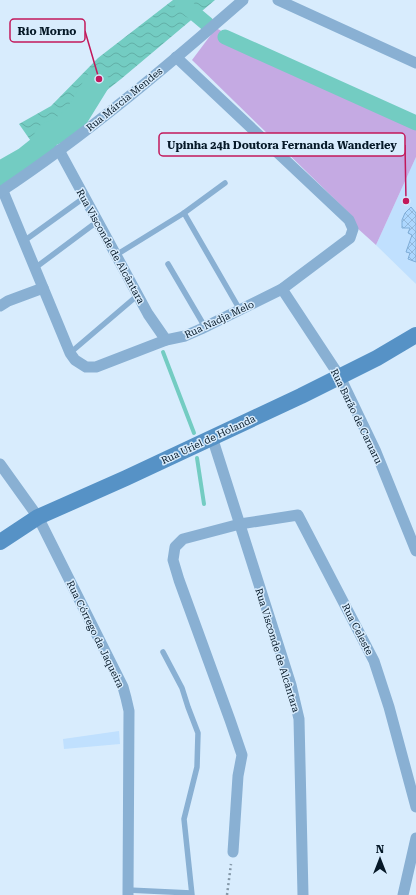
<svg xmlns="http://www.w3.org/2000/svg" width="416" height="895" font-family="'Roboto Serif',serif">
<style>
.built{fill:#c0e0fe}
.green{fill:#c5aae3}
.water{fill:url(#water-waves)}
.lines{fill:none;stroke-linecap:round;stroke-linejoin:round}
.stream{stroke:#73ccc2;stroke-width:4}
.canal{stroke:#73ccc2;stroke-width:15}
.river{stroke:#73ccc2;stroke-width:25}
.building{fill:url(#building-cross-hatch);stroke:#7fadd7}
.path{stroke:#8498a8;stroke-width:2.5;stroke-dasharray:2 3;stroke-linecap:butt}
.service{stroke:#89b0d3;stroke-width:5.5}
.minor{stroke:#89b0d3;stroke-width:11}
.secondary{stroke:#5692c6;stroke-width:16}
.labels{text-anchor:middle;stroke-width:3;stroke-linejoin:round;paint-order:stroke}
.street-label{font-size:10px;fill:#061928;stroke:#d8ecfd}
.leader{fill:none;stroke:#c2185b;stroke-width:1.5}
.callout-dot{fill:#c2185b;stroke:#d8ecfd;stroke-width:1.5}
.callout{fill:#d8ecfd;stroke:#c2185b;stroke-width:1.5}
.callout-label{font-size:11px;text-anchor:middle;font-weight:bold;fill:#061928}
</style>
<defs>
<pattern id="water-waves" width="16" height="10" patternUnits="userSpaceOnUse"><rect width="16" height="10" fill="#73ccc2"/><path d="M0 5q4-4 8 0t8 0" fill="none" stroke="#62afa7"/></pattern>
<pattern id="building-cross-hatch" width="8" height="8" patternUnits="userSpaceOnUse"><rect width="8" height="8" fill="#add7fe"/><path d="M0 0l8 8M0 8l8-8" fill="none" stroke="#93b8da"/></pattern>
</defs>
<rect width="100%" height="100%" fill="#d8ecfd"/>
<g class="built">
<path d="M416,157V284L376,245Z"/>
<path d="M119,731L120,744L64,749L63,739Z"/>
</g>
<path class="green" d="M216,28L238,40L323,76L416,119V157L376,245L356,227L352,216L192,60Z"/>
<path class="water" d="M173,0H215L121,79L35,147L19,124L51,106L98,58Z"/>
<g class="lines">
<g class="stream">
<path d="M163,352L194,433"/>
<path d="M197,458L204,504"/>
</g>
<g class="canal">
<path d="M182,3L207,24"/>
<path d="M225,37L416,123"/>
</g>
<path class="river" d="M0,174L26,159L41,147L48,135L62,129L76,117L97,83"/>
</g>
<path class="building" d="M411,207L416,213V262L408,259L410,253L406,252L412,235L408,233L410,228H402V220L405,213Z"/>
<g class="lines">
<path class="path" d="M227,895L231,864"/>
<g class="service">
<path d="M184,213L240,310"/>
<path d="M24,241L85,197"/>
<path d="M116,255L184,213L225,183"/>
<path d="M168,264L205,327"/>
<path d="M35,268L98,221"/>
<path d="M70,353L138,295"/>
<path d="M163,652L182,688L188,707L198,733L197,767L184,819L192,895"/>
<path d="M128,890L191,893"/>
</g>
<g class="minor">
<path d="M278,0L416,63"/>
<path d="M59,150L148,314L166,340"/>
<path d="M3,191L70,353L75,360L86,367H96L166,340L185,336L201,329L282,289L350,238L353,229L349,220L176,57"/>
<path d="M0,192C86,135 165,68 243,0"/>
<path d="M282,289L340,377L376,452L416,551"/>
<path d="M0,306L8,301L43,288"/>
<path d="M212,437L291,685L299,719L303,895"/>
<path d="M0,464L38,517L123,687L126,698L129,711L128,895"/>
<path d="M233,852L238,776L242,755L230,720L179,580L173,560L175,547L183,539L240,524L298,515L374,661L389,707L416,807"/>
<path d="M403,895L416,838"/>
</g>
<path class="secondary" d="M0,542L38,517L126,478L301,396L377,358L416,335"/>
</g>
<g class="labels">
<g class="street-label">
<text transform="translate(124 99) rotate(-39)" y="4">Rua Márcia Mendes</text>
<text transform="translate(111 246) rotate(61)" y="4">Rua Visconde de Alcântara</text>
<text transform="translate(219 319) rotate(-25)" y="4">Rua Nadja Melo</text>
<text transform="translate(357 416) rotate(64)" y="4">Rua Barão de Caruaru</text>
<text transform="translate(208 439) rotate(-25)" y="4">Rua Uriel de Holanda</text>
<text transform="translate(358 629) rotate(63)" y="4">Rua Celeste</text>
<text transform="translate(96 634) rotate(64)" y="4">Rua Córrego da Jaqueira</text>
<text transform="translate(278 650) rotate(73)" y="4">Rua Visconde de Alcântara</text>
</g>
</g>
<path class="leader" d="M99 79L85 31M406 201L405 145"/>
<g class="callout-dot">
<circle cx="99" cy="79" r="4"/>
<circle cx="406" cy="201" r="4"/>
</g>
<g class="callout">
<rect x="10" y="19" width="75" height="23" rx="4"/>
<rect x="159" y="133" width="246" height="23" rx="4"/>
</g>
<g class="callout-label">
<text x="47" y="35">Rio Morno</text>
<text x="282" y="149">Upinha 24h Doutora Fernanda Wanderley</text>
</g>
<g transform="translate(380 859)" stroke="#d8ecfd" stroke-width="3" paint-order="stroke">
<path d="M0-3L7 15L0 10L-7 15Z" fill="#061928"/>
<text y="-6" font-size="11" font-weight="bold" text-anchor="middle" fill="#061928">N</text>
</g>
</svg>
